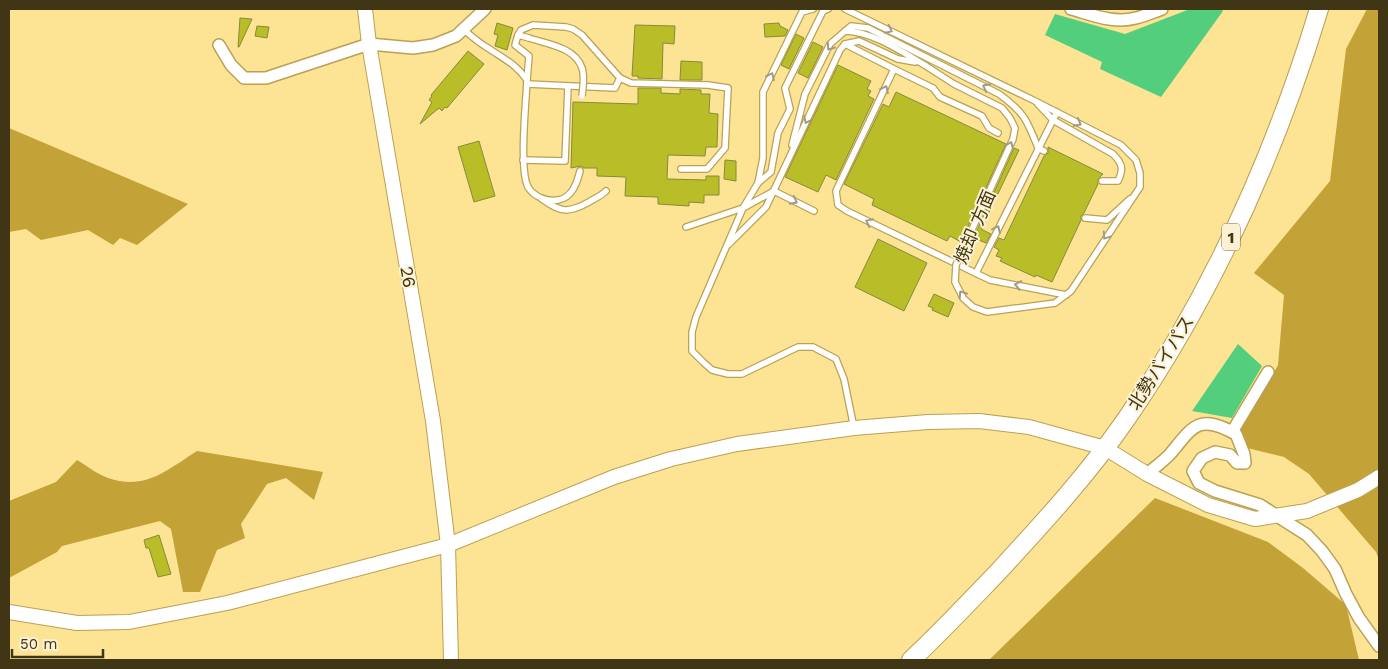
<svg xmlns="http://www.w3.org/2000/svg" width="1388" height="669" font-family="'Work Sans','Noto Sans JP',sans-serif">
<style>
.forest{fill:#c3a237}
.water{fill:#53ce7c}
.building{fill:#b9be28;stroke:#868a3b}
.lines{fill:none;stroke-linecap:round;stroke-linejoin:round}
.service-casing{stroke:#baa153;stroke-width:8}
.minor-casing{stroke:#baa153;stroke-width:14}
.tertiary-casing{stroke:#baa153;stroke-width:16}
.trunk-casing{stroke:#baa153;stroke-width:20}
.service{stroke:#fff;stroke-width:5.5}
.minor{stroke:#fff;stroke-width:11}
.tertiary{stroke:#fff;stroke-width:14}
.trunk{stroke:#fff;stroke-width:18}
.service-bridge-casing{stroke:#baa153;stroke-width:8;stroke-linecap:butt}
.service-bridge{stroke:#fff;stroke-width:5.5}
.oneway{stroke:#a09a8a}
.labels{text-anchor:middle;stroke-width:4;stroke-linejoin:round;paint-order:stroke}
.shield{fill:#fcf1d3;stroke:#786d4d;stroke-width:1}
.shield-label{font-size:16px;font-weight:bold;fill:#403514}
.street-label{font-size:18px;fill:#403514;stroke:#fcf1d3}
</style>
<rect width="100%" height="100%" fill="#fde394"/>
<g class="forest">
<path d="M1367,9H1379V560L1376,552L1309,474L1284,457L1247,448L1239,429L1264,391L1278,365L1284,295L1254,273L1330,181L1346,49Z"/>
<path d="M9,128L188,204L137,245L120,238L113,245L88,230L41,240L26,229L9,232Z"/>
<path d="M197,451L323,472L314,500L286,478L267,484L241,524L245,538L217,550L200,592H183L171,529L160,521L62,546L57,552L9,578V501L56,482L77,460C87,466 97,474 108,478C145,491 167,470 197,451Z"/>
<path d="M1155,498L1268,542L1303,568L1346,605L1359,660H989Z"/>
</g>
<g class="water">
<path d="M1190,9H1221L1223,11L1161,97L1100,69L1102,62L1045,35L1055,14L1125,34Z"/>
<path d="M1238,344L1262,366L1232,418L1192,411Z"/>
</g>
<g class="building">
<path d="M240,18L252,19L239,47H238Z"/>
<path d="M497,23L513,28L507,50L495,46L498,35L494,34Z"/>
<path d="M779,23L780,26L788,30L785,36L765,37L764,24Z"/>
<path d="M635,25L675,26L674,44L663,43L662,79L638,78V76H632Z"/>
<path d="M257,26L269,27L267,38L255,36Z"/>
<path d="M796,34L804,38L789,69L781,65Z"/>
<path d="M813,42L823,47L808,78L798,73Z"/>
<path d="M468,51L484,64L447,108L445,107L442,111L439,108L420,124L432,102L429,100L432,96L431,95Z"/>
<path d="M681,61L702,62V80H680Z"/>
<path d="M838,65L871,81L867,89L871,91L868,96L874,99L836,180L826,175L818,192L785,177Z"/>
<path d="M638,88H661V93L680,94V89L701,90V94H710L709,113L718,114L717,147H706L705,156L668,155L667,179L706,180V176H719V195H704V203L689,202V206L658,204V197L625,196L626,177L597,176V168H584L581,166L571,168L573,102L638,104Z"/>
<path d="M896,92L1006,144L961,242L950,236L947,241L872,205L874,199L844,184L883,104L889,107Z"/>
<path d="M479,141L495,196L474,202L458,147Z"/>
<path d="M1048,147L1103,174L1098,179V184L1084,213L1081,216V220L1052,282L1036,275L1035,277L1000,261L1002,258L996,256L999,250L994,247L999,238L1004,240L1044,156L1048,153Z"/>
<path d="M1014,148L1019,150L981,229L991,234L986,243L976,239L972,247L970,246Z"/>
<path d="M725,160L736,161V181L724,179Z"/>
<path d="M878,239L927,263L904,311L855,287Z"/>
<path d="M934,294L954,303L948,317L932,310L933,308L928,306Z"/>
<path d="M159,535L171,574L158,577L149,548H146L144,540Z"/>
</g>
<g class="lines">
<defs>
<g id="service">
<path d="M813,9L802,12L763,92V158L758,183L743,208L696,317L692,332V351L703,362L712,370L728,374H742L798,347H813L836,359L844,379L854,428"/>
<path d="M845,9L1035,101L1121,145L1136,160L1140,173V187L1071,291L1055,303"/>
<path d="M463,29C471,36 479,43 488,48C504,59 516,64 527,80C526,102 519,170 528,187C534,197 547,202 558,200C572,198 577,183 580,171"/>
<path d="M845,31C874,32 902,52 926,66"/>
<path d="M518,35L521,30L533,25L566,27L573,29L582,35L620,78L631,83L708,85L728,88L725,148L707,169H681"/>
<path d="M845,44L859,41L898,59L915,62"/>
<path d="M894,69L933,88L940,97L982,116L989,128L998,133"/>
<path d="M527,80L529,56L515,45L518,35L529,38"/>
<path d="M527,84L615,88L620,78"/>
<path d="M1038,104L1053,120L1113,154C1122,163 1124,169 1118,181H1102"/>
<path d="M792,145L805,94L830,44L851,26L868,28L999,94C1024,112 1027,120 1038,148L1044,151"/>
<path d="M523,160L565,161L568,86"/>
<path d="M758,183L771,172L778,133L790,109L785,88L823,11L828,9"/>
<path d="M542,199C561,213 569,213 589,202C595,198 601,196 606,191"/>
<path d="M1085,218L1107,220L1130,199"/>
<path d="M686,227L743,208L774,191L814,211"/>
<path d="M729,244L766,207L840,50L845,44L894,69L836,191L838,205L847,211L990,280L1066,295"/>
<path d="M976,273L1057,112"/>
</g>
<g id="minor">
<path d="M1071,9C1093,15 1114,24 1136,18C1145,16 1153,12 1162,9"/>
<path d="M219,45L231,65L244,78H266L369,44L413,48L433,45L456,36L485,9"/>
<path d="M1232,432L1268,372"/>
<path d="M1147,474C1155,467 1164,461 1171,453C1194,425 1199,414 1236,434L1244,454L1245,463H1237L1230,455L1215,452L1202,458L1193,471L1199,483L1215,491L1260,505L1307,535L1322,551L1335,569L1346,594L1359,618L1379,646"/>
</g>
<g id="tertiary">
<path d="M9,612L77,623L129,622L227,603L448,545L433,421L369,44L365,9"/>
<path d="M451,660L448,545L614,477L671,459L737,444L854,428L928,422L979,421L1029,427L1105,448L1147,474L1208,505L1255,519L1307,511L1358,490L1379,477"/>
</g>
<path id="trunk" d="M911,660C941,632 970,601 999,571C1044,522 1089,473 1127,418C1213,293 1275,154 1319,9"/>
</defs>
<use href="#service" class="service-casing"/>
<use href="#minor" class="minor-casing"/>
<use href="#tertiary" class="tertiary-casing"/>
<use href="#trunk" class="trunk-casing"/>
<use href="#service" class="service"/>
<use href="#minor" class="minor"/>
<use href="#tertiary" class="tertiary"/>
<use href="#trunk" class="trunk"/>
<defs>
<g id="service-bridge">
<path d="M529,38C547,44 575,47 582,68C585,76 583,87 582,96"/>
<path d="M926,66L954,84L1002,108L1010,118L1015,128L1013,139L956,265L955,282L963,298L973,307L987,312L1055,303"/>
</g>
</defs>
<use href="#service-bridge" class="service-bridge-casing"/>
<use href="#service-bridge" class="service-bridge"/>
</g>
<defs><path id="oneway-chevron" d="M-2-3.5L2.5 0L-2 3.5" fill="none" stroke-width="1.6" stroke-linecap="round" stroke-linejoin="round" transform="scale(1.25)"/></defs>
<g class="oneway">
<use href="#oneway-chevron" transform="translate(889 30) rotate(26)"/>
<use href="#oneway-chevron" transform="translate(830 47) rotate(125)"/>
<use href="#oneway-chevron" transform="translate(771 76) rotate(-64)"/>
<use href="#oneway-chevron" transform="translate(986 87) rotate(-153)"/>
<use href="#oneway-chevron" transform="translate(885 89) rotate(-64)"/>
<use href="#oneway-chevron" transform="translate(807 120) rotate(115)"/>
<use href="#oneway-chevron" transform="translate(1078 123) rotate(28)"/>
<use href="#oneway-chevron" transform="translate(1010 145) rotate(-67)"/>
<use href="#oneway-chevron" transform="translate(794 201) rotate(27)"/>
<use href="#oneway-chevron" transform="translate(869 222) rotate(-154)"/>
<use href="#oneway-chevron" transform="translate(997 229) rotate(-64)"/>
<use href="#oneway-chevron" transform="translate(1106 236) rotate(124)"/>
<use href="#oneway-chevron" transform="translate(1018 285) rotate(-169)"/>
<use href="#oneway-chevron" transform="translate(962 294) rotate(-123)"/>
</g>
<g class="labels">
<rect class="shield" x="1222" y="223.5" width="18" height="27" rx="4"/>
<g class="shield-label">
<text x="1231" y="243">1</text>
</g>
<g class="street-label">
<text transform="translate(975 227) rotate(-67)" y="6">焼却 方面</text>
<text transform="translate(408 277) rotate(80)" y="6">26</text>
<text transform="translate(1161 363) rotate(-58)" y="6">北勢バイパス</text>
</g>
</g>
<rect width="1388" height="669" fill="none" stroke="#403514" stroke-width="20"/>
<path d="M12 649v8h91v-8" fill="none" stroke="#403514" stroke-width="2.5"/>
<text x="20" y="649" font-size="15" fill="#403514" stroke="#fcf1d3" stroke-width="4" paint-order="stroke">50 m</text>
</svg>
